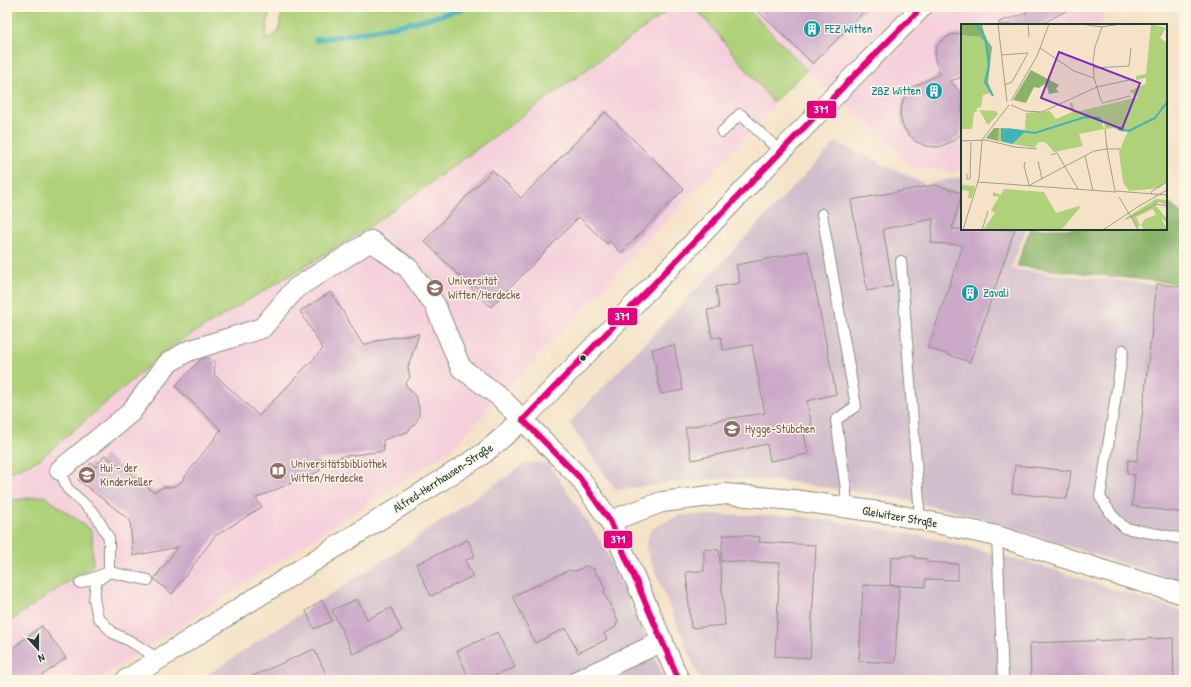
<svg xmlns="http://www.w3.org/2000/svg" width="1191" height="687" font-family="'Patrick Hand',sans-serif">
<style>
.built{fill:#f5cfdb}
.industrial{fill:#d1bdcc}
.green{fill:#aed17a;stroke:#668757}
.forest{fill:#8ab36a;stroke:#54784f}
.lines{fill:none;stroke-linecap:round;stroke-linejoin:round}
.stream{stroke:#42b3b9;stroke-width:5.5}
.building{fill:#cba7c8}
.service-casing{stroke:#8a907e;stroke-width:12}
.minor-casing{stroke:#8a907e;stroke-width:22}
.service{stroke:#fff;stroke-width:10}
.minor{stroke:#fff;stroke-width:20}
.bus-1-casing{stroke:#fcf5e5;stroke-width:9}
.bus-1{stroke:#e5007d;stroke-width:6}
.bus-dot{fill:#1f3d34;stroke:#fcf5e5;stroke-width:1.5}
.labels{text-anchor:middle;stroke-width:3;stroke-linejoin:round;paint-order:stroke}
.culture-label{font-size:12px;fill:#0d838f;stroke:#fcf5e5;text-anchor:start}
.education-label{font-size:12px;fill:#785e54;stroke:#fcf5e5;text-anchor:start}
.street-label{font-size:12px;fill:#1f3d34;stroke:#fcf5e5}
.inset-river{fill:none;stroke:#42b3b9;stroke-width:2}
.inset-road{fill:none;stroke:#9fa08c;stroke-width:1}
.view{fill:#7b2cbf;fill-opacity:0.15;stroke:#7b2cbf;stroke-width:2}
.inset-edge{fill:none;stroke:#1f3d34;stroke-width:2}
.line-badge{stroke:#fcf5e5;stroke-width:1.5}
.badge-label{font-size:11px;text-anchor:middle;font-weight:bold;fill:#fff}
</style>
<rect width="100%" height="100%" fill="#fcf5e5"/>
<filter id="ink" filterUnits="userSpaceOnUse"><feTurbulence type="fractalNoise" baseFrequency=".025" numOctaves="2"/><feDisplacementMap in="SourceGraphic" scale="8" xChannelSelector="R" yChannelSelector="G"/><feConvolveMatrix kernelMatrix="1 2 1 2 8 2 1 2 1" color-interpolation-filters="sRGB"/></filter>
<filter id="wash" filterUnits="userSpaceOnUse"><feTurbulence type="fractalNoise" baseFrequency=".012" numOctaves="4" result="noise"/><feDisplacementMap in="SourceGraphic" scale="16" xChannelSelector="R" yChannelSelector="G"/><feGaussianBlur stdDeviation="0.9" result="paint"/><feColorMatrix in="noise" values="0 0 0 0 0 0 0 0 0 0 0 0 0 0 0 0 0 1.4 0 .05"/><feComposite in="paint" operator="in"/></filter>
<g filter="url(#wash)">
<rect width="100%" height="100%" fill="#f5e2c7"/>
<g class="built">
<path d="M673,7H695L775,105L450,450L97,680H7V623L36,602L7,575V474L40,459L172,346L365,230Z"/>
<path d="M746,7H1107L1101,25H962V168L955,173L911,167L879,133L810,73Z"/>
</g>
<g class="industrial">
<path d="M836,142L925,184L962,177V229H1026L1011,269L1184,288V583L974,516L892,497L790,482L728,478L677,482L616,490L569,423Z"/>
<path d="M526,463H548L603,545L665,680H199L400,549Z"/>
<path d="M679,515H793L923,536L1045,567L1184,612V680H700L645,547L651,529Z"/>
</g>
<g class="green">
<path d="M7,7H270L265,40L278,33L283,7H673L365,230L172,346L40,459L7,474Z"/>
<path d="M695,7H746L807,70L773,102Z"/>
<path d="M44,496L92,531L93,565L7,623V501Z"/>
</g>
<path class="forest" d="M1166,200L1184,216V284L1017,266L1030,229H1166Z"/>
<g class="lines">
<path class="stream" d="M316,40C368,32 419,23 469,7"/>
</g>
<g id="blocks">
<g class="building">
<path d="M754,7H868L813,64Z"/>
<path d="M1021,7H1073L1040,25H1000L999,22L1027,13Z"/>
<path d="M962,33V77L950,81L962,94V133L953,141L939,147L925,146L915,141L906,131L902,124L900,114L903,100L912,87L940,74L935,60V54L936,47L941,41L951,35Z"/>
<path d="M605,112L684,189L621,253L610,241L607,244L579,217L491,307L424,241L492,170L521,198Z"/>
<path d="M935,185L962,193L952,229H1015L970,362L928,348L963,245L931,243L933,219L883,229L893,286L867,291L851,200Z"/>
<path d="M808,251L836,394L807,401L812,427L803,428L808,454L770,461L767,444L692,460L685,428L718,421V420L765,413L752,345L723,350L721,337L712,338L707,310L719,308L716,287L740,283L736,265Z"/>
<path d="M1157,284L1184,287V513L1132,506L1135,475L1127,474L1128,460L1137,461Z"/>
<path d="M331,292L363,345L383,339L419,334L408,367L410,377L405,384L416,397L419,407V417L414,425L407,432L383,440L384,451L316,460L320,471L256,498L262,507L215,536L172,594L154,579L178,547L133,556L130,520L78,480L91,463L96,467L105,455L154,492L163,487H172L180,483L221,430L175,386L200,360L205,358H210L215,363L214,374L259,416L323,349L300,311Z"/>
<path d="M674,345L683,390L661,394L652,349Z"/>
<path d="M1015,465L1071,471L1067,499L1012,493Z"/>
<path d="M731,534L760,537L759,542L816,545L810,658L775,656L780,563L721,561L723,535H731Z"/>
<path d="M468,540L475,556L465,561L473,576L431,596L416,564Z"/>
<path d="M704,549L719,550L725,625L691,628L686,572L704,571Z"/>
<path d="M902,556H915V558L927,559V562L958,564V580L926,579L925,587L890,585L891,557L901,558Z"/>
<path d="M586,566L594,569L597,576L600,577L605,589L604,592L618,621L615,628L604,633L607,639L578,653L566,628L535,643L513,596L569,570L575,571Z"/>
<path d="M863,585L899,586L895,663L859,661Z"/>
<path d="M357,599L367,619L391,608L402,631L353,654L332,610Z"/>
<path d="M322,600L332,621L314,629L306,611Z"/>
<path d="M42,626L66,658L36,680H7V652Z"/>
<path d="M498,632L515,667L486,680H470L457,651Z"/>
<path d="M1173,638L1174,680H1031L1030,643Z"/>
<path d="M314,649L329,680H244Z"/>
</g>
</g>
</g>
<g filter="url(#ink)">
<use href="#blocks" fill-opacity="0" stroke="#8a907e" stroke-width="1"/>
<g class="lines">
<defs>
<g id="service">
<path d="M722,132L740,114L781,152"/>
<path d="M822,214L856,406L836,420L846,489V508"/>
<path d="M901,261L919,502V519"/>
<path d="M1123,350L1100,497L1112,515L1125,528L1184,539"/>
<path d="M60,470L67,488L95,514L109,538V572L96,582L94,599L98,617L113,633L130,641L159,659"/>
<path d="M997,536L1003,680"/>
<path d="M80,583L109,572L148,580"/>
</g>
<g id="minor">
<path d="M60,470L130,413L168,363L188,351L262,328L296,288L371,241L408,268L435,305L461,368L500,397L579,477L610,521L679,680"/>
<path d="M610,521L662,502L726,494L793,500L893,514L997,536L1108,572L1184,594"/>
<path d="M126,680L483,454L523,420L845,85L922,7"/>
<path d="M579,680L663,641"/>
</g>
</defs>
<use href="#service" class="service-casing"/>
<use href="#minor" class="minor-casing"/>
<use href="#service" class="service"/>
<use href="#minor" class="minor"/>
<defs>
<g id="bus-1">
<path d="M523,420L845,85L922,7"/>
<path d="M523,420L579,477L610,521L679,680"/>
</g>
</defs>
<use href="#bus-1" class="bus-1-casing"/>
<use href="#bus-1" class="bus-1"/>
</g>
</g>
<defs>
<symbol id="building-disc" viewBox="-11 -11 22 22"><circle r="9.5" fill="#0f9aa8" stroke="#fcf5e5"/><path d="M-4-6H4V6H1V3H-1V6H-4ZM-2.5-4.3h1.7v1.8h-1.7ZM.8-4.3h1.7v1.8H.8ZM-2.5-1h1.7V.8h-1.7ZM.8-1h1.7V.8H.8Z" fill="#fff"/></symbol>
<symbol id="university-disc" viewBox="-11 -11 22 22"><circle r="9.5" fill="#8d6e63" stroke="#fcf5e5"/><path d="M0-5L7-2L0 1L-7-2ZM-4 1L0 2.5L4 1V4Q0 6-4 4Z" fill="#fff"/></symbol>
<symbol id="school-disc" viewBox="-11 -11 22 22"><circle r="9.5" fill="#8d6e63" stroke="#fcf5e5"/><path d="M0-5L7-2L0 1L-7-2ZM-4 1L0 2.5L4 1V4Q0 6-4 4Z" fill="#fff"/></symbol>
<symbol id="library-disc" viewBox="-11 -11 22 22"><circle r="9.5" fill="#8d6e63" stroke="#fcf5e5"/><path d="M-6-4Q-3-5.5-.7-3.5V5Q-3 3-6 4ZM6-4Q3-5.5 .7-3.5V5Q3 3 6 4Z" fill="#fff"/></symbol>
</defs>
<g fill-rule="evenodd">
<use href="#building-disc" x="802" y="19" width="20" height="20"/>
<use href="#building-disc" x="924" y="81" width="20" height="20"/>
<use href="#university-disc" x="425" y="278" width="20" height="20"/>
<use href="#building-disc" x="960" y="283" width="20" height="20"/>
<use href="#school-disc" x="722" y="419" width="20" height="20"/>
<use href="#library-disc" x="268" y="461" width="20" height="20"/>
<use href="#school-disc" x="77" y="465" width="20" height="20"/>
</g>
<circle class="bus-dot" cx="583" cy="358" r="3.5"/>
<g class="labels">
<g class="culture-label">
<text x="825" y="33">FEZ Witten</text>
<text x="921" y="95" text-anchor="end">ZBZ Witten</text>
<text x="983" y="297">Zavali</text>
</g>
<g class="education-label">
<text x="448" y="285">Universität<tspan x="448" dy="14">Witten/Herdecke</tspan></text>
<text x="745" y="433">Hygge-Stübchen</text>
<text x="291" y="468">Universitätsbibliothek<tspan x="291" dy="14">Witten/Herdecke</tspan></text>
<text x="100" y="472">Hui – der<tspan x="100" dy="14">Kinderkeller</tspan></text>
</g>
<g class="street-label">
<text transform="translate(443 478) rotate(-33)" y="4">Alfred-Herrhausen-Straße</text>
<text transform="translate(900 517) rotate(10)" y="4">Gleiwitzer Straße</text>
</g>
</g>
<g transform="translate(961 24)">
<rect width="206" height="206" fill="#f5e2c7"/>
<path d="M190,0L205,4L199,14L205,18L206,32V157L198,164L168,167L162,158L158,128L167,107L161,108L153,104L144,105L143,96L141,100L143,105L118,110L122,122L93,128L84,118H78L73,124L37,117L38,104L64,106L65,89L89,87L95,95L111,88L108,80L111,78L114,88L177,73L168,67L185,60V54L175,56V52L185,50ZM0,11L19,13L24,18L27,43L23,58L29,69L22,71L20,83L16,84V87L13,89L11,105H1L0,108ZM18,86L35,87L37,90L27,101ZM0,161L14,162L11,174H7L8,167L1,166L0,174ZM43,165L83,168L95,189L118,182L119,184L100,206H22L34,189L30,186L38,173L32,172V168L40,171ZM195,175L206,176V181L197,178L195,182L206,195V199L200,193L206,206H183L180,201L184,195L195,191L192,185L175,193L179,202L176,203L170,192L160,197Z" fill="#aed17a"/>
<path d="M0,0H21L24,13L31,23L27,58L33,73L23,58L27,43L24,18L19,13L0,11ZM70,46L98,61L95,65L98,68L88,70L85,59L78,64L73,63L65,79L52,76ZM33,104H38L37,117L25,114Z" fill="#8ab36a"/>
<path d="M40,104L65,107L51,120L40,117Z" fill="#42b3b9"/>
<path class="inset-river" d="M15,0L24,13L28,41L24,58L32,72M46,105L74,109L124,93L140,94M157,105L168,107L194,94L206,78"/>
<path class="inset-road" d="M37,0L46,78M67,0L68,13M120,0L141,3L159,0M141,3L134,23L132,37L133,54L140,76L142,79L169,72M79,24L113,47L133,54M40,31L67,29L51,58L43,61M132,44L168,42L170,24M50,77L76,32L88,0M50,81L64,87L81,88L136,63L173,55M0,117L25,116L54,123L76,125M159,125H146L154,167L206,171M90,131L96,129L117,165M124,132L132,167M77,137L81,155M64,138L63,142L68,161M6,150V155H9L10,118M17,158L155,168M67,162L133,127L146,125L144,105M190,170L191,167L206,158M158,173L170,193L195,180L206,182M165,195L170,193L177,206M2,206L18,154L21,116L48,81M21,206L27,187M142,206L178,182L206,166"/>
<path class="view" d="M98,28L179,59L161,105L80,74Z"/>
<rect width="206" height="206" class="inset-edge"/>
</g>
<g class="line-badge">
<rect x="806" y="100" width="31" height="19" rx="4" fill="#e5007d"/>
<rect x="607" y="307" width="31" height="19" rx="4" fill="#e5007d"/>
<rect x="603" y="530" width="30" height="19" rx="4" fill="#e5007d"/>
</g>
<g class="badge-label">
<text x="821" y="113">371</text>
<text x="622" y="320">371</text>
<text x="618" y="543">371</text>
</g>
<rect width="1191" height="687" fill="none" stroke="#fcf5e5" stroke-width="24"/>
<g transform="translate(38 649) rotate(159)" stroke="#fcf5e5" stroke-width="3" paint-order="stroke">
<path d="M0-3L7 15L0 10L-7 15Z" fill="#1f3d34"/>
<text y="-6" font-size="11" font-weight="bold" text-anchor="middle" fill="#1f3d34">N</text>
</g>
</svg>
